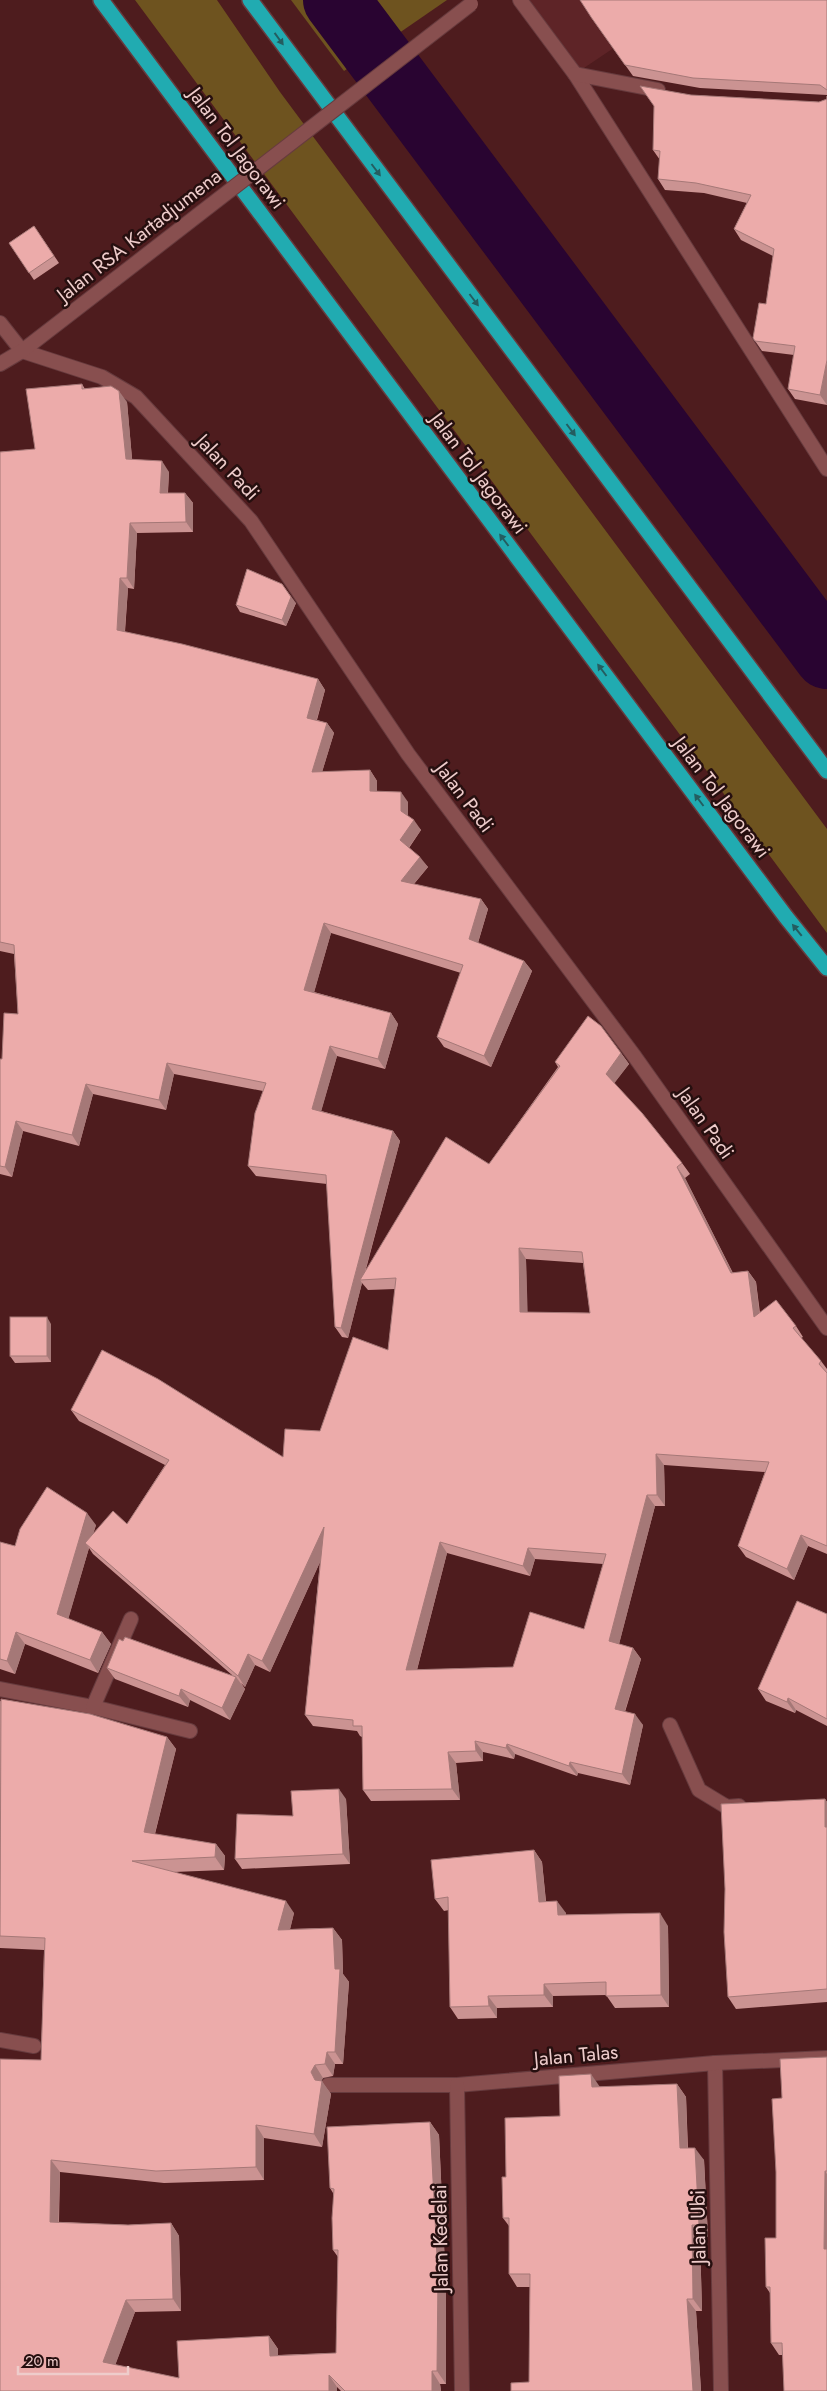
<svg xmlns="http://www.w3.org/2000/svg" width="827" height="2391" font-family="Jost,sans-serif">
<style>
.built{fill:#5e2427}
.green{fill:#6e531f}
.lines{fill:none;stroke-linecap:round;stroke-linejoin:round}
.river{stroke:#290431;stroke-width:66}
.minor-casing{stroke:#673b3e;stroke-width:16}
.tertiary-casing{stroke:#673b3e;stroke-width:16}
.motorway-casing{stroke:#673b3e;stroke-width:18}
.minor{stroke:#884f4f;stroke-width:14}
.tertiary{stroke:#884f4f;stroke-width:14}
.motorway{stroke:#21abb1;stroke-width:15}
.tertiary-bridge-casing{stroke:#673b3e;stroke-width:16;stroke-linecap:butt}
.tertiary-bridge{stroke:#884f4f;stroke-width:14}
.wall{fill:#cb9392;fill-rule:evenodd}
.shaded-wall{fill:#a57877}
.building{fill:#ecabaa;stroke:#a57877;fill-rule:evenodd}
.oneway{fill:#245d60}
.labels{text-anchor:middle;stroke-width:5;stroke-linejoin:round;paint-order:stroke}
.street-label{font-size:20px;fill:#eecccb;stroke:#260f0f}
</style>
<rect width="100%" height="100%" fill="#4e1c1e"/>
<path class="built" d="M520,0H685L575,74Z"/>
<g class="green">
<path d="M135,0H217L280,92L827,829V933Z"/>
<path d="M291,0H447L344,71Z"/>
</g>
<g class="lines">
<path class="river" d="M336,0L827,656"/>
<defs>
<g id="minor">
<path d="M520,0L575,74L827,469"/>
<path d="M575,74L658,90"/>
<path d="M0,1689L93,1707L190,1731"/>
<path d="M93,1707L131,1619"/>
<path d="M670,1725L699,1790L727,1807L739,1806"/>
<path d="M0,2040L34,2046"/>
<path d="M715,2063L721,2391"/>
<path d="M328,2085H457L715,2063L827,2058"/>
<path d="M457,2085L462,2391"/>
</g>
<g id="tertiary">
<path d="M0,323L22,351"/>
<path d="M22,351L102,377L136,397L251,521L408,754L635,1057L827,1328"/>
<path d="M0,364L22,351L114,280"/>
</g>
<g id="motorway">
<path d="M101,0L786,917L827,968"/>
<path d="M250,0L827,771"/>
</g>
</defs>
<use href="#minor" class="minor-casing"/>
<use href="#tertiary" class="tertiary-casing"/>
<use href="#motorway" class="motorway-casing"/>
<use href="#minor" class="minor"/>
<use href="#tertiary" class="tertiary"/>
<use href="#motorway" class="motorway"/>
<defs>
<path id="tertiary-bridge" d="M114,280L471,4"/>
</defs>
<use href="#tertiary-bridge" class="tertiary-bridge-casing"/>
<use href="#tertiary-bridge" class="tertiary-bridge"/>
</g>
<g class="wall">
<path d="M827,0V95L700,88L633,76L591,17Z"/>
<path d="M691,95L819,102L827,99V96V405L795,399L788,389L794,355L762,351L753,338L766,304L773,256L741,240L734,229L747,203L704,193L665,190L658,179L660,160L653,150Z"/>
<path d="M34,226L59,263L34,280L9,243Z"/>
<path d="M82,384L85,389L127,402L132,459L169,472L168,493H185L193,503V532L137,533L134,589L128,588L125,632L318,679L325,690L317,720L327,723L334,733L322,772L370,770L377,781V791L408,802V816L421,830L409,848L428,867L414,884L481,899L488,909L478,943L524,961L532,971L491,1067L444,1047L437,1037L461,973L331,933L314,992L391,1013L398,1024L385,1069L337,1056L321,1111L393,1131L400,1141L366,1269L489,1164L558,1067L555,1062L621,1053L629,1064L614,1083L682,1163L690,1174L685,1178L733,1273L748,1271L756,1282L760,1313L796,1326L803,1337L801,1338L821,1361L827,1369V1554L808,1546L794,1580L746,1557L738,1546L765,1472L664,1465L665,1506H655L619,1644L633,1648L641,1659L625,1712L643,1725L630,1785L578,1773L577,1776L515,1754L514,1759L483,1752V1761L456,1763L460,1800L371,1801L363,1790L362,1737L360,1736L357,1731L313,1726L305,1715L320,1562L270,1672L255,1665L245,1687L241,1683L245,1689L230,1720L190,1700L188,1707L115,1679L107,1668L232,1675L93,1554L89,1548L68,1619L102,1632L111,1644L98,1673L25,1644L15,1674L0,1669V1542L15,1546L96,1525L93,1534L127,1524L165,1465L79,1421L71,1410L283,1457L320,1431L388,1350L395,1289L368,1290L362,1283L348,1338L342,1337L335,1327L327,1184L256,1176L248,1166L263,1091L174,1074L166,1110L93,1094L79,1146L23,1131L12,1177L0,1174V1059H2L18,1014L14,954L0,951V452L35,449ZM526,1259L583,1263L590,1313L527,1312ZM447,1553L530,1576L535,1559L603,1564L584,1629L513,1667L417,1670Z"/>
<path d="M296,603L286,626L240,612L236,605Z"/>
<path d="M51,1324V1362L15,1363L10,1356Z"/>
<path d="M827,1614V1726L796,1710L795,1713L766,1701L758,1689Z"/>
<path d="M0,1701L167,1737L176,1749L155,1834L216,1844L225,1856L224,1870L174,1872L294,1913L290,1929L333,1928L342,1940L343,1974L349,1982L343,2064H335L333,2076L323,2078L321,2081L331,2094L322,2147L264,2138V2180L164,2183L60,2172L59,2222L128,2225L171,2223L179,2236L181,2311L135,2312L115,2365L179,2378L269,2336L278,2349V2355L336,2353L338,2257L333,2250V2193L330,2188L430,2122L439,2135L446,2288V2384H440L441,2391H341L337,2387V2391H0L41,2060L44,1950L0,1948Z"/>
<path d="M346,1799L350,1864L242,1869L235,1859Z"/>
<path d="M825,1799L827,1802V2002L736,2009L728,1997Z"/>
<path d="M534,1850L542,1862L546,1901L566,1913V1915L668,1926L669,2007L615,2008L606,1995L553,1996V2007L497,2008V2018L458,2019L450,2007L449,1910L444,1911L435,1899Z"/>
<path d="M827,2057V2391L782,2355H779L771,2343L770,2293L766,2287L776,2238L782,2098Z"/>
<path d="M677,2084L686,2097L688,2148L704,2160L708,2237L700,2238L702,2311H696L701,2391H511L529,2382L530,2287H517L509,2274V2226L503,2218L506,2177L560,2116L600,2087Z"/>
</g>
<g class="shaded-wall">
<path d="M827,360V405L820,395Z"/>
<path d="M119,391L127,402L133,469L126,459Z"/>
<path d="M162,461L169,472L167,503L160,493Z"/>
<path d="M185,493L193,503V532L186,522Z"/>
<path d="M130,523L137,533L134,589L127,578Z"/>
<path d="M120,578L128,588L124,641L117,630Z"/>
<path d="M282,584L296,603L286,626L282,620Z"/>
<path d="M318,679L325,690L314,729L307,718Z"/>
<path d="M327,723L334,733L319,782L312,772Z"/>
<path d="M370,770L377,781V801L370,791Z"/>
<path d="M401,792L408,802V822L401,811Z"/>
<path d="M414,820L421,830L407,850L400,840Z"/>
<path d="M420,857L428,867L408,891L401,881Z"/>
<path d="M481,899L488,909L476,949L469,939Z"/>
<path d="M324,923L331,933L312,1000L304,990Z"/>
<path d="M524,961L532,971L491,1067L484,1056Z"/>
<path d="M391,1013L398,1024L385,1069L378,1059Z"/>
<path d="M330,1046L337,1056L319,1119L312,1109Z"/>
<path d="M621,1053L629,1064L613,1085L606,1074Z"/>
<path d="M167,1063L174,1074L166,1110L159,1100Z"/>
<path d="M86,1084L93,1094L79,1146L72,1135Z"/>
<path d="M16,1121L23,1131L12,1177L5,1167Z"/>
<path d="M393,1131L400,1141L363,1279L360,1280L362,1283L348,1338L341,1328Z"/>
<path d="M677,1167L685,1178L738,1284L731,1273Z"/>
<path d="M519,1248L526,1259L528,1323L520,1312Z"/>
<path d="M748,1271L756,1282L761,1328L754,1317Z"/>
<path d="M47,1317L51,1324V1362L47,1356Z"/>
<path d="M656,1454L664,1465L665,1506L657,1495Z"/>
<path d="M647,1495L655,1506L617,1652L609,1641Z"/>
<path d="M87,1513L96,1525L89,1547L85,1543L89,1548L66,1627L57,1614Z"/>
<path d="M324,1527L331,1538L270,1672L262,1661Z"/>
<path d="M801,1535L808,1546L794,1580L787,1569Z"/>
<path d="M440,1542L447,1553L414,1681L406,1670Z"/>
<path d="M528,1548L535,1559L530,1576L523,1566Z"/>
<path d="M16,1632L25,1644L15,1674L7,1661Z"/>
<path d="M102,1632L111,1644L98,1673L90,1660Z"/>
<path d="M633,1648L641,1659L622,1720L615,1709Z"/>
<path d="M248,1654L255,1665L245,1687L238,1676Z"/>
<path d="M236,1677L245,1689L230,1720L222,1708Z"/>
<path d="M181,1689L190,1700L188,1707L179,1696Z"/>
<path d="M788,1698L796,1710L795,1713L787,1702Z"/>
<path d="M635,1714L643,1725L630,1785L622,1774Z"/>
<path d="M167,1737L176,1749L152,1845L144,1832Z"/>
<path d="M475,1741L483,1752V1761L476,1751Z"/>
<path d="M507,1744L515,1754L514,1759L506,1748Z"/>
<path d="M448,1752L456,1763L460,1800L452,1789Z"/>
<path d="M570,1762L578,1773L577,1776L569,1766Z"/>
<path d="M339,1789L346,1799L350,1864L343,1854Z"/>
<path d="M825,1799L827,1802V1830L825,1827Z"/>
<path d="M216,1844L225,1856L224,1870L215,1857Z"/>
<path d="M534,1850L542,1862L547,1914L539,1902Z"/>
<path d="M286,1901L294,1913L287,1942L278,1930Z"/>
<path d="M557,1901L566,1913V1927L558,1915Z"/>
<path d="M660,1913L668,1926L669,2007L661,1995Z"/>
<path d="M333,1928L342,1940L343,1974L349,1982L343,2064L335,2052V1969Z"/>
<path d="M544,1984L553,1996V2007L544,1995Z"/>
<path d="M488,1996L497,2008V2018L489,2006Z"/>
<path d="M327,2052L335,2064L333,2076L325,2064Z"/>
<path d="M315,2065L323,2078L319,2085L322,2081L331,2094L322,2147L314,2134L315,2080L311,2072Z"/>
<path d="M591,2074L600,2087H592Z"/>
<path d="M677,2084L686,2097L688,2161L680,2148Z"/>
<path d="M430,2122L439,2135L446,2288V2384L437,2371Z"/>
<path d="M256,2125L264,2138V2180L256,2167Z"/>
<path d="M695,2148L704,2160L708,2237L699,2225Z"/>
<path d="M51,2160L60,2172L58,2234L50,2222Z"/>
<path d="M825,2171L827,2174V2253L824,2249Z"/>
<path d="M171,2223L179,2236L181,2311L173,2299Z"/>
<path d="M692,2225L700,2238L702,2311L693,2299Z"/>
<path d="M687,2299L696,2311L701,2391H693Z"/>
<path d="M126,2300L135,2312L112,2374L103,2362Z"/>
<path d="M269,2336L278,2349V2368L270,2356Z"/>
<path d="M432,2371L440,2384L441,2391H432Z"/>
<path d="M329,2375L337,2387V2391H329Z"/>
</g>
<g class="building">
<path d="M580,0H827V90L820,85L693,78L625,65L591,17Z"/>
<path d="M640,86L691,95L819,102L827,99V96V360L820,395L788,389L795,346L755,341L753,338L759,303L766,304L774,249L734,229L751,195L696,183L658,179L660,151L653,150L654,106Z"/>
<path d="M34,226L54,256L29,273L9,243Z"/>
<path d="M82,384V389L111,386L119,391L126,459L162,461L160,493H185L186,522L130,523L127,578H120L117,630L182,644L318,679L307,718L327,723L312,772L370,770V791L401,792V811L414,820L400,840L420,857L401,881L481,899L469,939L524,961L484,1056L437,1037L463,965L324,923L304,990L391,1013L378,1059L330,1046L312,1109L393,1131L341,1328L335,1327L326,1175L248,1166L255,1113L266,1083L167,1063L159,1100L86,1084L72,1135L16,1121L5,1167L0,1166V1059H2L4,1013L18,1014L14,945L0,942V452L35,449L26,389Z"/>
<path d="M247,569L282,584L291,597L282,620L236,605Z"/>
<path d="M588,1016L601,1026L621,1053L606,1074L642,1113L682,1163L677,1167L731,1273L748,1271L754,1317L776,1300L796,1326L793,1328L821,1361L819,1364L827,1373V1546L801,1535L787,1569L738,1546L769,1462L656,1454L657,1495H647L609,1641L633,1648L615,1709L635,1714L622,1774L570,1762L569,1766L507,1744L506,1748L475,1741L476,1751L448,1752L452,1789L363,1790L362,1726H353V1720L305,1715L324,1527L262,1661L248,1654L238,1676L85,1543L113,1511L127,1524L169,1460L71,1410L102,1350L158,1379L283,1457L285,1429L320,1431L353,1337L388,1350L396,1278L360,1280L446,1137L489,1164L560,1066L555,1062ZM519,1248L582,1252L590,1313L520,1312ZM440,1542L523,1566L528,1548L606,1554L584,1629L530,1612L513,1667L406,1670Z"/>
<rect x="10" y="1317" width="37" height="39"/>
<path d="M47,1487L87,1513L57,1614L102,1632L90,1660L16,1632L7,1661L0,1659V1542L15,1546L20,1529Z"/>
<path d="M797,1601L827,1614V1719L788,1698L787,1702L758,1689Z"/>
<path d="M125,1637L236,1677L222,1708L181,1689L179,1696L107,1668L119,1639L123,1641Z"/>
<path d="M1,1699L90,1714L167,1737L144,1832L216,1844L215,1857L132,1861L286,1901L278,1930L333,1928L335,1969H340L335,2052H327L325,2064L315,2065L311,2072L315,2080L322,2081L314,2134L256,2125V2167L156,2171L51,2160L50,2222L128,2225L171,2223L173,2299L126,2300L103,2362L179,2378L177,2341L269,2336L270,2356L336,2353L338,2250H333L332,2218L334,2189L330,2188L327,2127L430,2122L438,2276L437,2371H432V2391H345L329,2375V2391H0V2059L41,2060L45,1938L0,1936Z"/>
<path d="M339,1789L343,1854L235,1859L237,1814L293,1816L291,1791Z"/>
<path d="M825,1799V1827H827V1989L728,1997L724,1932L725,1889L721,1804Z"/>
<path d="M534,1850L539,1902L557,1901L558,1915L660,1913L661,1995L606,1996V1982L544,1984V1995L488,1996L489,2006L450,2007L448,1897L435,1899L431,1860Z"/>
<path d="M827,2057V2171H825L824,2249H827V2391H784L782,2343H771L770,2287H766L765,2238H776V2172L772,2099L782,2098L780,2059Z"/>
<path d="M591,2074L592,2087L677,2084L680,2148H695L699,2225H692L693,2299H687L693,2391H511V2383L529,2382L530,2274H509V2218H503L502,2177H506L505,2118L560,2116L559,2076Z"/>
</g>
<defs><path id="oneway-solid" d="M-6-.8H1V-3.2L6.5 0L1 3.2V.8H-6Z" transform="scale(1.25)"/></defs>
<g class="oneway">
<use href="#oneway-solid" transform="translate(279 39) rotate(54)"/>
<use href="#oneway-solid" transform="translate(376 170) rotate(53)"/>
<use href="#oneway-solid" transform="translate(474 300) rotate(53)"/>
<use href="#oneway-solid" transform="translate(571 430) rotate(53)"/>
<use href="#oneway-solid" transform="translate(504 540) rotate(-127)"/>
<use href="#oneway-solid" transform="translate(602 670) rotate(-127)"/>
<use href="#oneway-solid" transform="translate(699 800) rotate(-127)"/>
<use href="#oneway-solid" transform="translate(797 930) rotate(-129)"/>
</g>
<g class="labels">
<g class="street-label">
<text transform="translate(237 148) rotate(53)" y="7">Jalan Tol Jagorawi</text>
<text transform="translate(139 235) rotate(-38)" y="7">Jalan RSA Kartadjumena</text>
<text transform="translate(228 467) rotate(47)" y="7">Jalan Padi</text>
<text transform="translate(479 473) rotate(53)" y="7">Jalan Tol Jagorawi</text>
<text transform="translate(465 797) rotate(53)" y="7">Jalan Padi</text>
<text transform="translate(722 797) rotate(53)" y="7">Jalan Tol Jagorawi</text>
<text transform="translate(706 1123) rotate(55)" y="7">Jalan Padi</text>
<text transform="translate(576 2055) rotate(-5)" y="7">Jalan Talas</text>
<text transform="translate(698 2227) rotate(-91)" y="7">Jalan Ubi</text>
<text transform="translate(440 2238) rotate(-91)" y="7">Jalan Kedelai</text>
</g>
</g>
<path d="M18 2366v8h110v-8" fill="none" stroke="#eecccb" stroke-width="2.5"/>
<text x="25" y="2366" font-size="15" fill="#eecccb" stroke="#260f0f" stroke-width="4" paint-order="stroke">20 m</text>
</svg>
